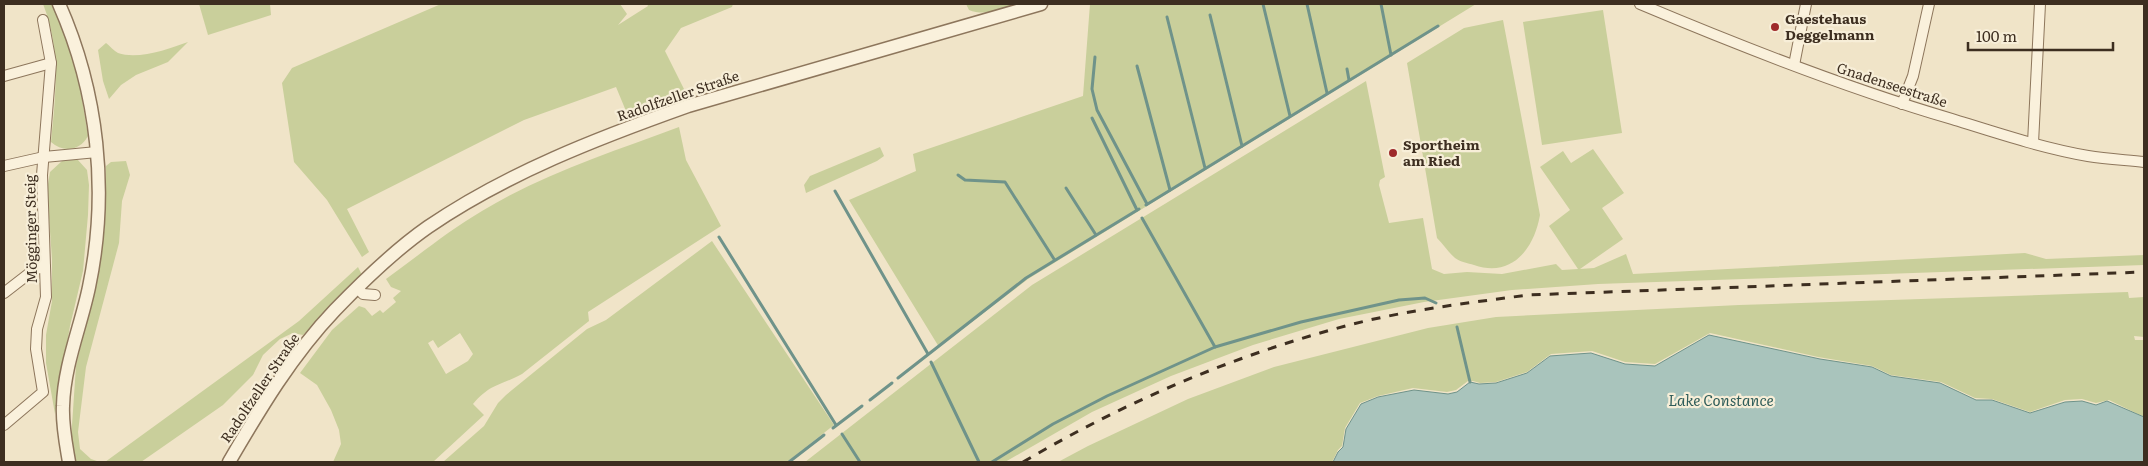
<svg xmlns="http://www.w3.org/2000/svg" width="2148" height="466" font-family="Literata,serif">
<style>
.green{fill:#c9cf9b;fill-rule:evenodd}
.water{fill:#a9c4bc;stroke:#6f938a}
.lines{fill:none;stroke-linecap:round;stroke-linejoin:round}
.stream{stroke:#6f938a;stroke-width:3}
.minor-casing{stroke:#8d765c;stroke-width:12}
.tertiary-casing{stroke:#8d765c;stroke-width:15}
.minor{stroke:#faf1dc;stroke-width:10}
.tertiary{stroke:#faf1dc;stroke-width:12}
.rail{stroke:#3d2e20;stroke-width:3;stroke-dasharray:9 9;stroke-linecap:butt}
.poi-dot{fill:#9e2a2b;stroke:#f7eed8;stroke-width:2}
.labels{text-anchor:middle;stroke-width:4.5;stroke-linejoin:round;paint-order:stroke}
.poi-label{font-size:14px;font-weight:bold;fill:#3d2e20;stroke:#f7eed8;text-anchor:start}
.street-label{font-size:14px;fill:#3d2e20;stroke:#f7eed8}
.water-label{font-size:15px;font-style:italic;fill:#2f5d5a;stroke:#f7eed8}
</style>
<rect width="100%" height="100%" fill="#f0e4c8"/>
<g class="green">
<path d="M43,4H54L56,9L78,75L88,136C80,151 63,153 51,142C56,95 61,49 43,4Z"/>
<path d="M199,4H270L271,15L208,35Z"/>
<path d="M441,4H620L627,14L618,25L648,6L647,4H733L732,7L681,28L665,51L685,91L626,111L616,87L524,120L347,209L369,252L362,257L327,200L294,162L282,83L292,68Z"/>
<path d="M966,4H1020C1004,8 986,17 969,10Z"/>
<path d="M1090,4H1476L1028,279L939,347L849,200L916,171L913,154L1083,96Z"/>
<path d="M1603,10L1622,133L1542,145L1523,22Z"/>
<path d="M1503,20L1540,215C1534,249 1512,278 1474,265C1468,263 1460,262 1455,258C1449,253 1443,244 1437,238L1407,63L1464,28Z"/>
<path d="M188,42L168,62L136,75L121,85L109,99L103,81L98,50L106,43C110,46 114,51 118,53C138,60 169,49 188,42Z"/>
<path d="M1366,81L1385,177L1380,180L1379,185L1389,223L1423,218L1432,269L1444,274L1467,272L1502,274L1556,264L1562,270L1578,269L1549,226L1570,210L1540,167L1563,151L1571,163L1593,149L1624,193L1602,208L1623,239L1580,269L1594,268L1626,254L1633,274L2025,253L2046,259L2144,255V265L1598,284L1512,290L1424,302L1339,319L1253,345L1171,376L1092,412L1005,462H805L1032,285Z"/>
<path d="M679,127L686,160L721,226L588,312L589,321L522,374C500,386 491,383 473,404L484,415L433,462H333L341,444L339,430L331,410L317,385L300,373L332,330L359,306L365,308L372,316L380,310L383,313L396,302L393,298L401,291L391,287L386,279C418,256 448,231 482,211C543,174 612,152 679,127ZM460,333L473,354L468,361L446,374L428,343L433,340L438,348Z"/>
<path d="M880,147L884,156L877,161L806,193L804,185L810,176Z"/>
<path d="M77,159L87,170L89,185L88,215L83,271L70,326L55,414L46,363V335L52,301V259L47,190L50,172L62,161Z"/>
<path d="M126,161L130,175L122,201L119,243L86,367L78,432L80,449L91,459L100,462H75L71,440L76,366L95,287L105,226L106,166L111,162Z"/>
<path d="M712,241L834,425L787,462H443L484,426L498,403L506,395L587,329L606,320Z"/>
<path d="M358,267L362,275L303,335L293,333L280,339L263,355L253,375L223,405L141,462H105L299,321Z"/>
<path d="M2128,292L2129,298L2144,297V337L2134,336L2135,340H2144V417L2109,400L2096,403L2082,399L2065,400L2030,412L1992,399L1975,398L1941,382L1891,375L1872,366L1818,357L1710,333L1655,364L1625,362L1592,351L1551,354L1527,372L1496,382L1480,383L1473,381H1468L1456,390L1447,392L1413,388L1378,396L1360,403L1345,428L1342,446L1338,450L1332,462H1058L1088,446L1188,399L1274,367L1428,328L1496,317L1739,305Z"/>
</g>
<path class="water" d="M1709,335L1820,359L1872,367L1891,376L1940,383L1976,400H1992L2030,413L2065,402L2082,401L2096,405L2107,401L2144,417V462H1333L1338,452L1343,447L1346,429L1361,404L1378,397L1414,390L1448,394L1457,392L1470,382L1479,384L1496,383L1527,373L1550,356L1591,353L1625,364L1655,366Z"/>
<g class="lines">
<g class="stream">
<path d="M1263,4L1290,116"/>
<path d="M1307,4L1327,93"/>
<path d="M1381,4L1391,55"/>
<path d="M1210,15L1242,146"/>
<path d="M1167,17L1205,168"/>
<path d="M1095,57L1092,89L1097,110L1147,204"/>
<path d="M1137,66L1170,190"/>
<path d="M1347,69L1349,80"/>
<path d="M1092,118L1137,210"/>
<path d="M958,175L965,180L1005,182L1054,259"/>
<path d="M1066,188L1096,235"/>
<path d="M835,191L928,354"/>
<path d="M1146,205L1438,26"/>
<path d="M1142,218L1215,347"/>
<path d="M719,237L836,425"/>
<path d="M1457,327L1470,382"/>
<path d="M931,362L979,462"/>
<path d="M898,378L1026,278L1139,209"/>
<path d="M870,400L892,383"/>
<path d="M833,428L862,406"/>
<path d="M842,434L860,462"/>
<path d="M789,462L824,435"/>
<path d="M992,462L1053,424L1107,396L1215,347L1301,322L1399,300L1425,298L1436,303"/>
</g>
<defs>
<g id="minor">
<path d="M1640,4C1742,47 1846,88 1952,119C1997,133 2042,148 2088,156C2106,159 2126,160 2144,162"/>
<path d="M1794,65L1806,4"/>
<path d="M4,76L51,63"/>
<path d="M1902,104L1913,76L1929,4"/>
<path d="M2033,143L2040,4"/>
<path d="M4,166L44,157L97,152"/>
<path d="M358,288L363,294L375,295"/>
<path d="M4,293L35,269L45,267"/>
<path d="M4,425L43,392L36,349L37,329L46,297L42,175L51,63L43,20"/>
</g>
<g id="tertiary">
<path d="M59,4C98,92 109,192 89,287C81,326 64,365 63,406C62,425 66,444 69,462"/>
<path d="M229,462C260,409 292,355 335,310C363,281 395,250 428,227C507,173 598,138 688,106L1041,4"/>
</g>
</defs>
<use href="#minor" class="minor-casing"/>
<use href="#tertiary" class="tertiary-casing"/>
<use href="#minor" class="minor"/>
<use href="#tertiary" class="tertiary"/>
<path class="rail" d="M1023,462C1127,401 1232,356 1349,325C1407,310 1468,303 1528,295L2144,272"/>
</g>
<g class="poi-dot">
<circle cx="1775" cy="27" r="5"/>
<circle cx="1393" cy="153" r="5"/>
</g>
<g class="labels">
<g class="poi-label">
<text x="1785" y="24">Gaestehaus<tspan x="1785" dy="16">Deggelmann</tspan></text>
<text x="1403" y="150">Sportheim<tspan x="1403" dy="16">am Ried</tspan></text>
</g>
<g class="street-label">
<text transform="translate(1892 85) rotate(18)" y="5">Gnadenseestraße</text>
<text transform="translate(678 96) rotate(-19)" y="5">Radolfzeller Straße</text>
<text transform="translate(31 229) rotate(-91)" y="5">Mögginger Steig</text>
<text transform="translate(260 388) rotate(-56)" y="5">Radolfzeller Straße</text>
</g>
<g class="water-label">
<text x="1721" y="406">Lake Constance</text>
</g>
</g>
<rect width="2148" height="466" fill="none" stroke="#3d2e20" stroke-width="10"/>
<path d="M1968 42v8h145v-8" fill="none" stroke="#3d2e20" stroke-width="2.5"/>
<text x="1976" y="42" font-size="15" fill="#3d2e20" stroke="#f7eed8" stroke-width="4" paint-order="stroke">100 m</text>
</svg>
